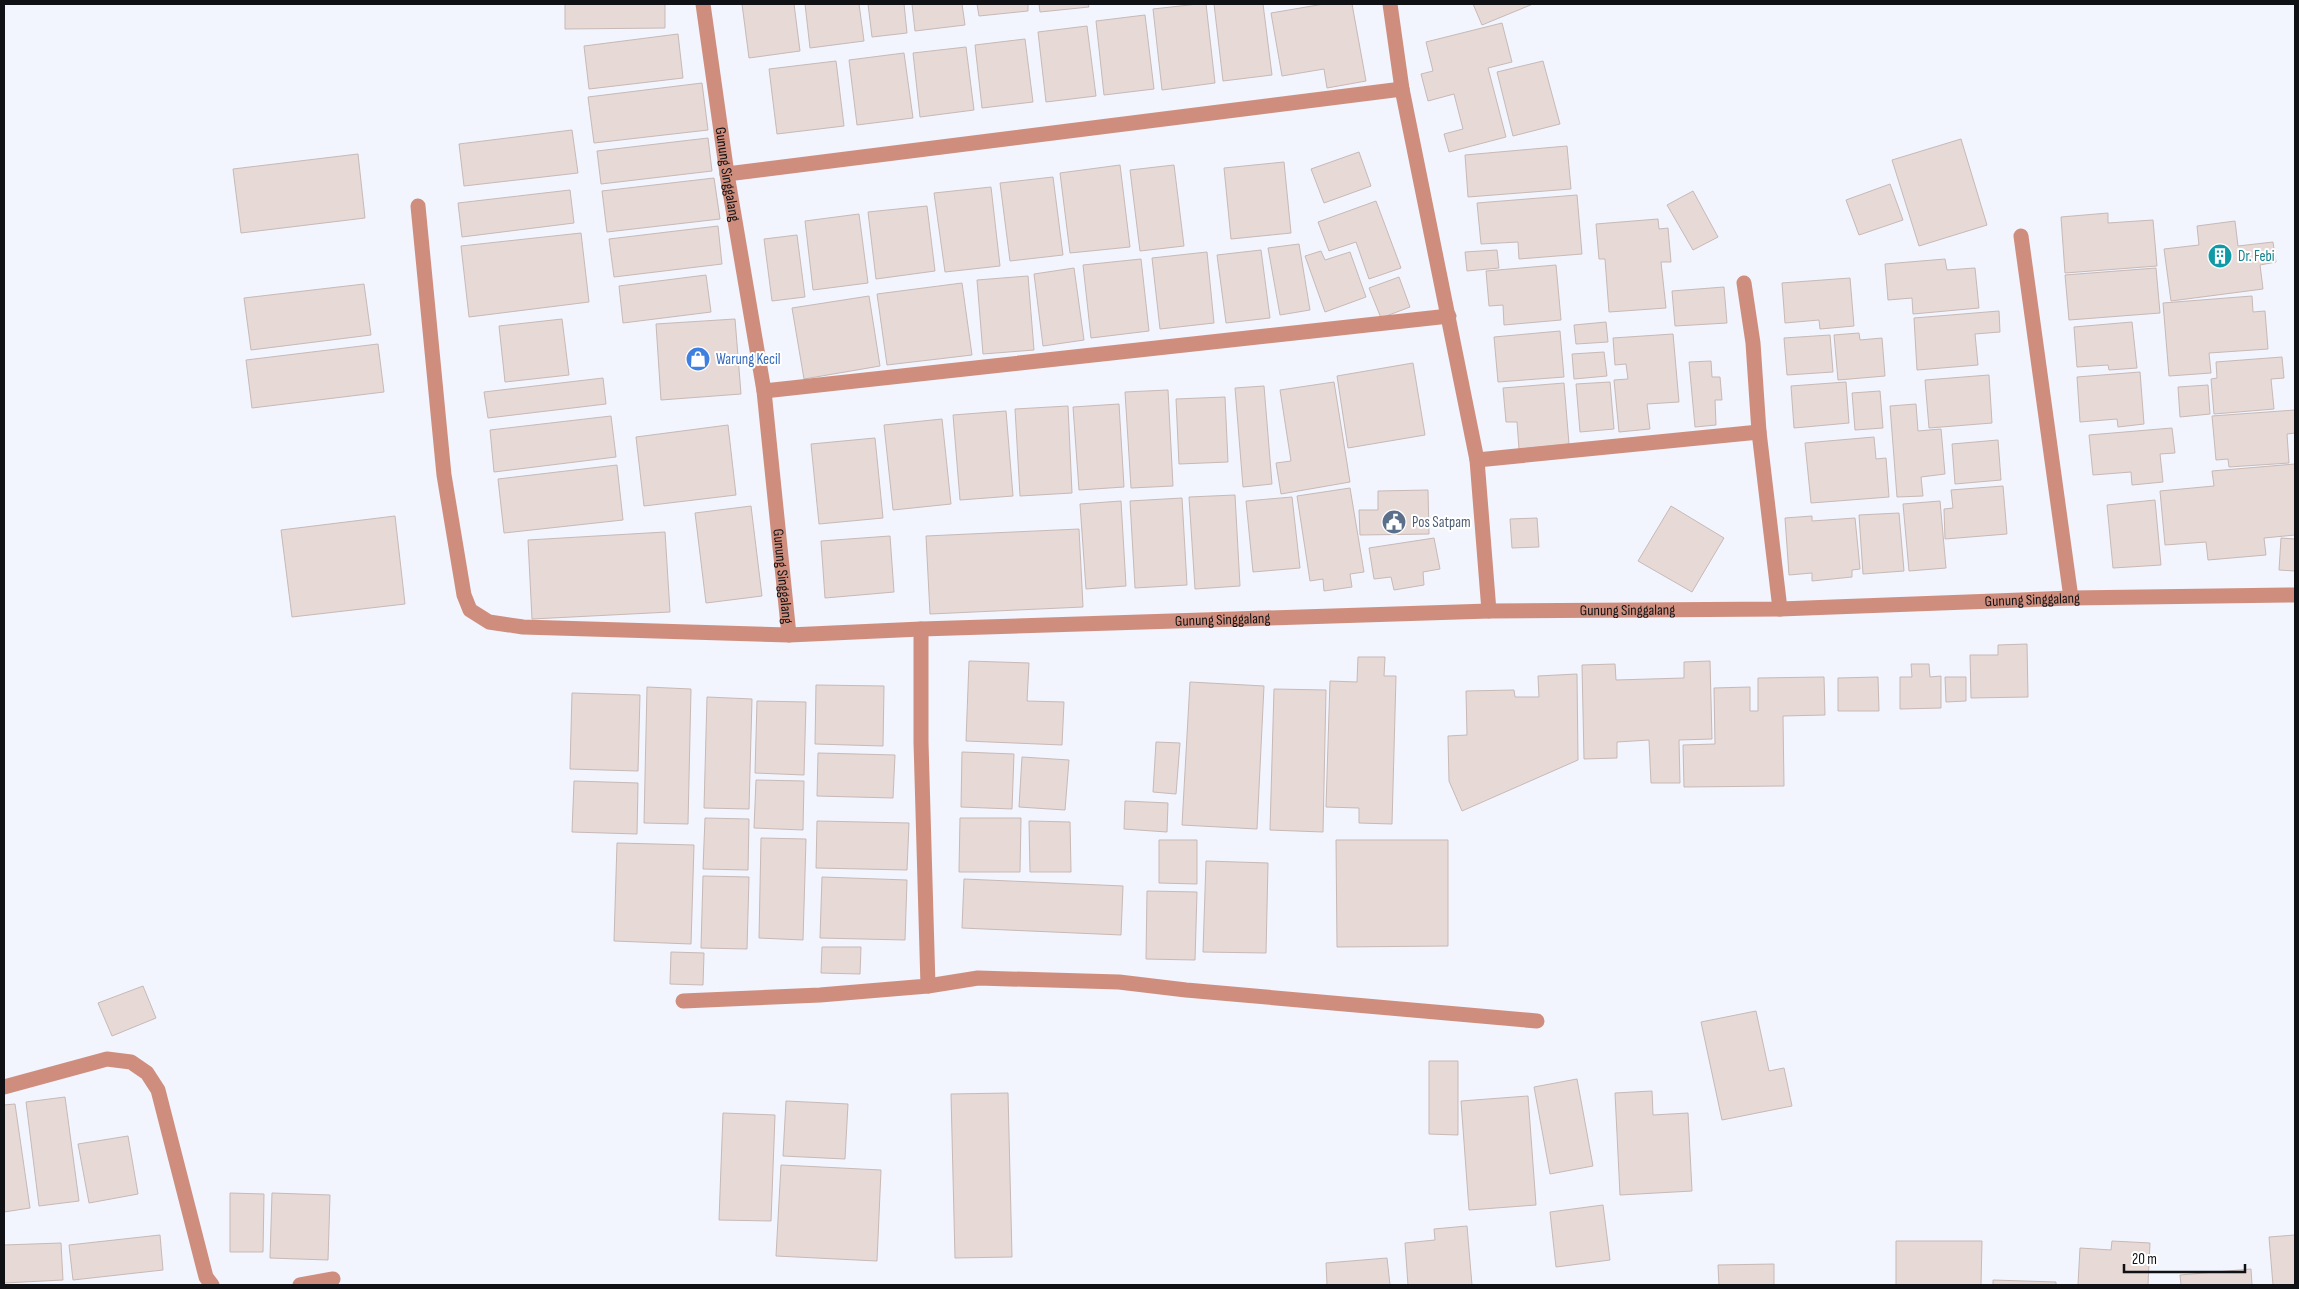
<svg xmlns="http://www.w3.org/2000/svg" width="2299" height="1289" font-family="'Sofia Sans Condensed',sans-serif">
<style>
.building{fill:#e7d9d5;stroke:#c7b9b6}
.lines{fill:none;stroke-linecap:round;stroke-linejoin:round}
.minor{stroke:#cf8e7d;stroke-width:15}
.labels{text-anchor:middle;stroke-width:4;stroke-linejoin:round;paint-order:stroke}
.street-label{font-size:15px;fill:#101115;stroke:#fff}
.culture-label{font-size:15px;fill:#0d838f;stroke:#fff;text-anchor:start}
.shop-label{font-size:15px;fill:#366cbe;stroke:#fff;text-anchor:start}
.service-label{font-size:15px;fill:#4e5e75;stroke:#fff;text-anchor:start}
</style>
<rect width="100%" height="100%" fill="#f2f4fe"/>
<g class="building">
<path d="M565,4H665V28L565,29Z"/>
<path d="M742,4H794L800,51L749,58Z"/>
<path d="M805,4H859L864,41L810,48Z"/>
<path d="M868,4H904L907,33L872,37Z"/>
<path d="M912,4H962L965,25L915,31Z"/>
<path d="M977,4H1028V11L979,16Z"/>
<path d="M1039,4H1088L1089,7L1040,12Z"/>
<path d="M1198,4H1206L1215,83L1162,90L1153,9Z"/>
<path d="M1214,4H1263L1272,75L1223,81Z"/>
<path d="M1324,4H1352L1366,81L1327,88L1324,69L1282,76L1271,13Z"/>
<path d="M1473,4H1533L1482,25Z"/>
<path d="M1145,15L1154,89L1104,95L1096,21Z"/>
<path d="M1502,23L1512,62L1488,68L1506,137L1449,152L1444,134L1463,129L1454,94L1428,101L1421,74L1433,71L1426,42Z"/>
<path d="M1087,26L1096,96L1046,102L1038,32Z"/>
<path d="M678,34L683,78L589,89L584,46Z"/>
<path d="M1025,39L1033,102L982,108L975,45Z"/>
<path d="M966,47L974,110L920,117L913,53Z"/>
<path d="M904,53L913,118L857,125L849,60Z"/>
<path d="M836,61L844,126L777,134L769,69Z"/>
<path d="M1543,61L1560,124L1513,136L1497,72Z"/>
<path d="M702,83L708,130L594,143L588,97Z"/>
<path d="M572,130L578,173L464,186L459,144Z"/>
<path d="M708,138L712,171L601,184L597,151Z"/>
<path d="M1961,139L1987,225L1919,246L1892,160Z"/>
<path d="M1567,146L1571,189L1468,197L1465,155Z"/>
<path d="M1359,152L1371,186L1324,203L1311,169Z"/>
<path d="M358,154L365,218L241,233L233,169Z"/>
<path d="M1284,162L1291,233L1231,239L1224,168Z"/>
<path d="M1120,165L1130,247L1070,253L1060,173Z"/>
<path d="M1174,165L1184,246L1140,251L1130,170Z"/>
<path d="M1053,177L1063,255L1010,261L1000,183Z"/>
<path d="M714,178L720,219L607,232L602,191Z"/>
<path d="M1890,184L1903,220L1859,235L1846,200Z"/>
<path d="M991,187L1000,266L945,272L934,193Z"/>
<path d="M570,190L574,223L462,237L458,203Z"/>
<path d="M1693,191L1718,237L1693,250L1667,205Z"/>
<path d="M1577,195L1582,254L1519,259L1518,242L1481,244L1477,203Z"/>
<path d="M1376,201L1401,268L1369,279L1356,242L1329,251L1318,222Z"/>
<path d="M927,206L935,271L876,279L868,212Z"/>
<path d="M2108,213V223L2153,220L2157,266L2065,273L2061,217Z"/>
<path d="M859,214L868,283L813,290L805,221Z"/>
<path d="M1658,219L1659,229L1668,228L1671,262H1661L1666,308L1609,312L1605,259H1599L1596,224Z"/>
<path d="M2235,221L2238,246L2273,242L2276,262L2260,265L2263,289L2171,301L2164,249L2199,245L2197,226Z"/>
<path d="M718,226L722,264L614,277L609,239Z"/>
<path d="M581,233L589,302L469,317L461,246Z"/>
<path d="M797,235L805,297L772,301L764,239Z"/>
<path d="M1299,244L1310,310L1280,315L1268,248Z"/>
<path d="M1261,250L1270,318L1226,323L1217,255Z"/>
<path d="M1497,250L1499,268L1467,271L1465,252Z"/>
<path d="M1321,251L1325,260L1350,252L1366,297L1325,312L1305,256Z"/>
<path d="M1207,252L1214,323L1160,329L1152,258Z"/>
<path d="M1141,259L1149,331L1091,338L1083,265Z"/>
<path d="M1945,259L1947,270L1975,268L1979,308L1913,314L1912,298L1888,300L1885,264Z"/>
<path d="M1556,265L1561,320L1504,325L1503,305L1489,306L1486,271Z"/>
<path d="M1074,268L1084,340L1043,346L1034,274Z"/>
<path d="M2156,268L2160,313L2069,320L2065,275Z"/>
<path d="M706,275L711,312L623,323L619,286Z"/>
<path d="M1028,276L1034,350L983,354L977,280Z"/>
<path d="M1399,277L1410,307L1381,318L1369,288Z"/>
<path d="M1850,278L1854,326L1820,329L1819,320L1785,323L1782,283Z"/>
<path d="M962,283L972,355L887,365L877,294Z"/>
<path d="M364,284L371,335L251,350L244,298Z"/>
<path d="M1724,287L1727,323L1675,326L1672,291Z"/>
<path d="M869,296L880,366L804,379L792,308Z"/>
<path d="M2252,296L2253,312L2265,311L2268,349L2209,353L2211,373L2169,376L2163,303Z"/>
<path d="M1999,311L2000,332L1975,334L1978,365L1917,370L1914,318Z"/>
<path d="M562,319L569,375L505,382L499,326Z"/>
<path d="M735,319L741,394L661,400L656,324Z"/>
<path d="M1606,322L1608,342L1576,344L1574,325Z"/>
<path d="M2132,322L2137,368L2109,370L2108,365L2077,367L2074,327Z"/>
<path d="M1560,331L1564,377L1498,382L1494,337Z"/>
<path d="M1859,333L1860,340L1882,338L1885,376L1838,380L1834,335Z"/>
<path d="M1673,334L1679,402L1647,404L1650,429L1619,432L1614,380L1628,379L1626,364L1615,365L1613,338Z"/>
<path d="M1830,335L1833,372L1787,375L1784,338Z"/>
<path d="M378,344L384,392L252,408L246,360Z"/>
<path d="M1604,352L1607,376L1574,379L1572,354Z"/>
<path d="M2282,357L2284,378L2271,379L2274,409L2214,414L2211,379L2217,378L2216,362Z"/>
<path d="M1711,361L1712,377H1720L1722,400H1715L1716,425L1695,427L1689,362Z"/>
<path d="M1413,363L1425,435L1348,448L1337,376Z"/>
<path d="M2140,372L2144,424L2118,427L2117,419L2080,422L2077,377Z"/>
<path d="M1989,375L1992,423L1929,428L1925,380Z"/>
<path d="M603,378L606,404L488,418L484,392Z"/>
<path d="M1334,382L1350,482L1281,494L1276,463L1291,461L1280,390Z"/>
<path d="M1610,382L1614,429L1580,432L1576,384Z"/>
<path d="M1846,382L1849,423L1794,428L1791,386Z"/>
<path d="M1564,383L1569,444L1519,449L1517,422H1506L1503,388Z"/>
<path d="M2208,385L2210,414L2180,417L2178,387Z"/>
<path d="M1264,386L1272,484L1243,487L1235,388Z"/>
<path d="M1168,390L1173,486L1131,488L1125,392Z"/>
<path d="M1880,391L1883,428L1855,430L1852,393Z"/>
<path d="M1225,397L1228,462L1179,464L1176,399Z"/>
<path d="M1119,404L1124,487L1079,490L1073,407Z"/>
<path d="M1916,404L1918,431L1941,429L1945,474L1921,477L1923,496L1897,497L1890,406Z"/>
<path d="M1068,406L1072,493L1020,496L1015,409Z"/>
<path d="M2295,410V433L2287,434L2289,463L2229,467L2228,459L2216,460L2212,416Z"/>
<path d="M1006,411L1013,496L960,500L953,415Z"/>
<path d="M611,416L616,457L494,472L490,430Z"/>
<path d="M942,419L951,504L893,510L884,425Z"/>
<path d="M728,425L736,495L644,506L636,437Z"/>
<path d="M2172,428L2175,453L2160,454L2163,482L2132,485L2131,472L2093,475L2089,435Z"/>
<path d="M1874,437L1876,459L1886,458L1889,497L1811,503L1805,443Z"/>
<path d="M875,438L883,518L819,524L811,444Z"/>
<path d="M1998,440L2001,480L1955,484L1952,444Z"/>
<path d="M2295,464V535L2264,538L2266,555L2208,560L2206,542L2165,545L2160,491L2214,486L2212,471Z"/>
<path d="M617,465L623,520L504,533L498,479Z"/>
<path d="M2003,486L2007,534L1945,539L1944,509L1953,508L1951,490Z"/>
<path d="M1350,488L1364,572L1350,574L1352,587L1324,591L1323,579L1310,581L1297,496Z"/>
<path d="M1428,490L1429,534L1360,535L1359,510H1378V491Z"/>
<path d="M1235,495L1240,586L1195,589L1189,497Z"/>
<path d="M1292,497L1300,568L1253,572L1246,501Z"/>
<path d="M1182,498L1187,585L1135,588L1130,501Z"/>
<path d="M2155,500L2161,565L2113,568L2107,505Z"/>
<path d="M1121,501L1126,586L1086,589L1080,504Z"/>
<path d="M1940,501L1946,568L1909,571L1903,504Z"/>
<path d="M751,506L762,596L706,603L695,513Z"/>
<path d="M1671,506L1724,538L1692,592L1638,561Z"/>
<path d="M1899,513L1904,571L1863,574L1859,515Z"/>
<path d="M395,516L405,604L292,617L281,530Z"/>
<path d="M1812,516V521L1855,518L1860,569L1852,570V577L1812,581V573L1789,575L1785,518Z"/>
<path d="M1537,518L1539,547L1512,548L1510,519Z"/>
<path d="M1079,529L1083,607L930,614L926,536Z"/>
<path d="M665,532L670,612L532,619L528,540Z"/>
<path d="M890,536L894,592L825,598L821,541Z"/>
<path d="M1434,538L1440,569L1423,572L1424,585L1394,590L1391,577L1374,579L1369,548Z"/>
<path d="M2281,538L2295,539V571L2279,570Z"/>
<path d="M2027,644L2028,697L1971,698L1970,655H1998V645Z"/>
<path d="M1358,657H1385L1384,676H1396L1392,824L1359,823V808L1326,807L1330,681L1357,682Z"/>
<path d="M969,661L1029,663L1027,701L1064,702L1062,745L966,741Z"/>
<path d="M1710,661L1712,739L1679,740L1680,783H1651L1649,740L1617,742V758L1584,759L1582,665L1615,664L1616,680L1684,678V662Z"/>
<path d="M1911,664H1929L1930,677L1941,676V708L1900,709V677H1912Z"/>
<path d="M1577,674L1578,760L1462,811L1449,781L1448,736L1467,735L1466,691L1514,690L1515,697H1539L1538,676Z"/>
<path d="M1824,677L1825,715L1783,716L1784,786L1684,787L1683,745L1715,744L1714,688L1750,687V711H1758V678Z"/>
<path d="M1878,677L1879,711H1838V678Z"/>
<path d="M1945,677H1966V701L1946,702Z"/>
<path d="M1190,682L1264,686L1257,829L1182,825Z"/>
<path d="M816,685L884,686L883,746L815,744Z"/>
<path d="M647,687L691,689L688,824L644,823Z"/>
<path d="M1274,689L1326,690L1323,832L1270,830Z"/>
<path d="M572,693L640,695L638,771L570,769Z"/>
<path d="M707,697L752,699L749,809L704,808Z"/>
<path d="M757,701L806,702L804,775L755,773Z"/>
<path d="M1156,742L1180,743L1176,794L1153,792Z"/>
<path d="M962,752L1014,754L1012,809L961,807Z"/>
<path d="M818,753L895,755L893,798L817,796Z"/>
<path d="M1022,757L1069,760L1065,810L1019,807Z"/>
<path d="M756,780L804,781L803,830L754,828Z"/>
<path d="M574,781L638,783L637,834L572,832Z"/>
<path d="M1125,801L1168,803L1167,832L1124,829Z"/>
<path d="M705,818L749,819L748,870L703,869Z"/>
<path d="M960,818H1021L1020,872H959Z"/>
<path d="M817,821L909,823L907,870L816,868Z"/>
<path d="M1029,821L1070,822L1071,872H1030Z"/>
<path d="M761,838L806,839L803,940L759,938Z"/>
<path d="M1159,840H1197V884L1159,883Z"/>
<path d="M1336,840H1448V946L1337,947Z"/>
<path d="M617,843L694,845L691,944L614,941Z"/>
<path d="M1206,861L1268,863L1266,953L1203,952Z"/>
<path d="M703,876L749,877L747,949L701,948Z"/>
<path d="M822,877L907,880L905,940L820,938Z"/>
<path d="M964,879L1123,886L1121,935L962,928Z"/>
<path d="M1147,891L1197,892L1195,960L1146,959Z"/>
<path d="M822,947H861L860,974L821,973Z"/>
<path d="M671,952L704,953L703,985L670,984Z"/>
<path d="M143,986L156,1018L112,1036L98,1003Z"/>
<path d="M1756,1011L1769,1071L1784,1068L1792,1106L1722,1120L1701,1022Z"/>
<path d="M1429,1061H1458V1135L1429,1134Z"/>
<path d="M1577,1079L1593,1166L1550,1174L1534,1087Z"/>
<path d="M1652,1091L1653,1115L1688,1113L1692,1191L1620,1195L1615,1093Z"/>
<path d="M1008,1093L1012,1257L955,1258L951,1094Z"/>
<path d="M1528,1096L1536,1205L1469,1210L1461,1101Z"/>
<path d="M65,1097L79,1201L39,1206L26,1102Z"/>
<path d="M786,1101L848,1104L845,1159L783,1156Z"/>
<path d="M15,1104L30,1208L4,1212V1105Z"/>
<path d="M723,1113L775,1115L771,1221L719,1220Z"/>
<path d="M128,1136L138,1194L89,1203L78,1144Z"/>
<path d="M781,1165L881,1170L877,1261L776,1256Z"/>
<path d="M230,1193L264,1194L263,1252H230Z"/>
<path d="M272,1193L330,1195L328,1260L270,1258Z"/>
<path d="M1603,1205L1610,1260L1556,1267L1550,1212Z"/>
<path d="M1467,1226L1472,1285H1408L1405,1243L1435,1240L1434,1229Z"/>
<path d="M160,1235L163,1270L73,1280L69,1245Z"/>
<path d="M2295,1235V1285H2273L2269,1237Z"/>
<path d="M1896,1241H1982L1981,1285H1896Z"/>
<path d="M2112,1241L2150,1243L2148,1285H2078L2080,1248L2111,1250Z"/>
<path d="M61,1243L63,1280L4,1283V1245Z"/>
<path d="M1387,1258L1390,1285H1327L1326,1263Z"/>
<path d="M1774,1264V1285H1719L1718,1265Z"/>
<path d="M2251,1269L2252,1285H2181L2180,1275Z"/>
<path d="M1993,1280L2056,1282V1285H1993Z"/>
</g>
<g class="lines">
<g class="minor">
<path id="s1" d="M703,4L727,174L764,391L789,635L921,629L1489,611L1780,609L2071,598L2295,595"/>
<path d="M1390,4L1402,89L1477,460L1489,611"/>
<path d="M727,174L1402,89"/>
<path d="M418,206L444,475L464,595L470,610L489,622L523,627L789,635"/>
<path d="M2021,236L2071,598"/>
<path d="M1744,283L1753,343L1759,432L1780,609"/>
<path d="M764,391L1449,316"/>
<path d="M1477,460L1759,432"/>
<path d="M928,986L978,978L1119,982L1186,990L1537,1021"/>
<path d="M683,1001L820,995L928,986L921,742V629"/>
<path d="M4,1087L107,1059L131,1062L147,1073L158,1090L206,1277L212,1285"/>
<path d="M300,1285L333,1279"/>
</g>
</g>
<defs>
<symbol id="building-disc" viewBox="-11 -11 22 22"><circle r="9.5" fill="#0f9aa8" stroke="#fff"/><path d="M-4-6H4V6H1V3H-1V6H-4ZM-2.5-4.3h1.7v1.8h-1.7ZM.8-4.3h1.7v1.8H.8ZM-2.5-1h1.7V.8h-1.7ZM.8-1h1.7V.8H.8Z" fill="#fff"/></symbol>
<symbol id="shop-disc" viewBox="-11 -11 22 22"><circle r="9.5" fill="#3f7fe0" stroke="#fff"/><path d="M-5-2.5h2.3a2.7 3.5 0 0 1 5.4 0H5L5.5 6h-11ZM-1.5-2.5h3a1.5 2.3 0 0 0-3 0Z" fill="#fff"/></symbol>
<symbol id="civic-disc" viewBox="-11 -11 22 22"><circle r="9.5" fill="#5c6f8a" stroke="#fff"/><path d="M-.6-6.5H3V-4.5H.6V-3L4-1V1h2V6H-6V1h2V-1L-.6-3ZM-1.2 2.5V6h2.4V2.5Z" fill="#fff"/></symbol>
</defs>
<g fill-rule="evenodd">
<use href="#building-disc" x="2206" y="242" width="28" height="28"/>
<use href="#shop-disc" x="684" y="345" width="28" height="28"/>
<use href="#civic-disc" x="1380" y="508" width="28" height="28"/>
</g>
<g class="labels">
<g class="street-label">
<text dy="5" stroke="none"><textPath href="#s1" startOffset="172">Gunung Singgalang</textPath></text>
<text dy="5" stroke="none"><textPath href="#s1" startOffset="578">Gunung Singgalang</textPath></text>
<text dy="5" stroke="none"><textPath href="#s1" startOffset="1881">Gunung Singgalang</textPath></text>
<text dy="5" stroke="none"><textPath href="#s1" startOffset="1476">Gunung Singgalang</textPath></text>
<text dy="5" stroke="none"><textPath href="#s1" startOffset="1071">Gunung Singgalang</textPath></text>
</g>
<g class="culture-label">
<text x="2238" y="261">Dr. Febi</text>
</g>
<g class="shop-label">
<text x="716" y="364">Warung Kecil</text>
</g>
<g class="service-label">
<text x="1412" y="527">Pos Satpam</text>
</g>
</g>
<rect width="2299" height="1289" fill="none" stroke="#101115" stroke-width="10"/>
<path d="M2124 1264v8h121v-8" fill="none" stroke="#101115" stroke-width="2.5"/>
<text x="2132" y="1264" font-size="15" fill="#101115" stroke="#ffffff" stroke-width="4" paint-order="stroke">20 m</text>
</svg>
